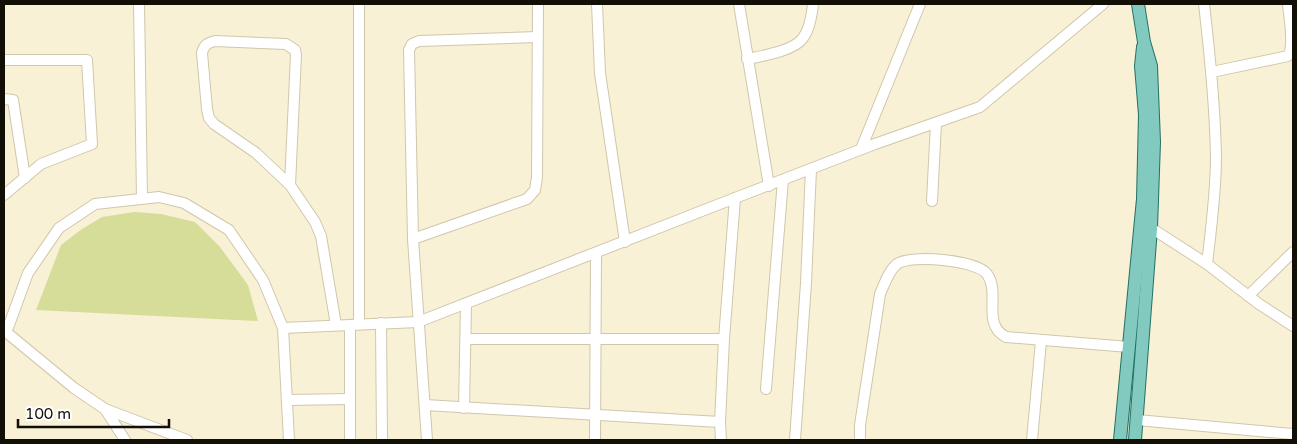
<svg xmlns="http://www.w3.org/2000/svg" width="1297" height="444" font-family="'Varela Round',sans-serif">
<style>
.green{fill:#d6dd98}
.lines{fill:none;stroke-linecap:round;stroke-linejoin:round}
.minor-casing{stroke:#cfc7ac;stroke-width:12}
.major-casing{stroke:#247062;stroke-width:14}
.minor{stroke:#fff;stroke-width:10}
.major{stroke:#82c9bf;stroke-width:12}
</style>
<rect width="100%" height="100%" fill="#f9f1d5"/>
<path class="green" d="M134,212L161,214L195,222L220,247L248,285L258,321L36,310L61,245L82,229L102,217Z"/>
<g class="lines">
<defs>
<g id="minor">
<path d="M139,4L142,199"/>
<path d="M597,4L600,73L625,242"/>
<path d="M739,4L769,186"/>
<path d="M1204,4C1210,55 1215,106 1216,157C1216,193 1211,229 1207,264"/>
<path d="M747,59C762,56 794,51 803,38C809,30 812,14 813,4"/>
<path d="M4,60H87L92,144L41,164L4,195"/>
<path d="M1212,72L1288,56C1295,46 1289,17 1288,4"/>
<path d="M4,99L13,100L25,178"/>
<path d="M861,149L920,4"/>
<path d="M290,185L296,55L295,50L286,44L215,41C207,43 204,45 202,53L207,109L209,118L214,124L256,153L290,185L315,222L321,236L336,325"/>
<path d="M932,201L936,123"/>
<path d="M1151,228L1207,264L1259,304L1293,326"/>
<path d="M413,239L527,199L535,190L537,177L538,4"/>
<path d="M1248,296L1293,252"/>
<path d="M381,323L382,440"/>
<path d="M359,324V4"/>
<path d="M283,328L289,440"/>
<path d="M4,331L6,332L9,325L28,273L59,228L95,204L159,197L184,203L229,230L263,280L283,328L418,322L735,198L875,144L980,107L1103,4"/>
<path d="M6,332L74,388L105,409L187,440"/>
<path d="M466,339H724"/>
<path d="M766,389L783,180"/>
<path d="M287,400L350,399"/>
<path d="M425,405L720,422"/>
<path d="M464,408L466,304"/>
<path d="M105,409L125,440"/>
<path d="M1137,420L1293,434"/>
<path d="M350,440V325"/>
<path d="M427,440L413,239L409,50L412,44L419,41L537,37"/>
<path d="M595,440L596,253"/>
<path d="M721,440L720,422L724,339L735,198"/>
<path d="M795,440L806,283L811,169"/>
<path d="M860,440V425L880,294C884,285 889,270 897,264C911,254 976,260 987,274C1001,293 981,324 1006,337L1129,347"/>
<path d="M1032,440L1041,341"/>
</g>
<g id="major">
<path d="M1120,440L1143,199L1145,115L1141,66L1143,47"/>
<path d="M1135,440L1151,228L1154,142L1151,66L1144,42L1138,4"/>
</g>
</defs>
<use href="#minor" class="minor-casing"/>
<use href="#major" class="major-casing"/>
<use href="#minor" class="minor"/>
<use href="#major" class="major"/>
</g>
<rect width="1297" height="444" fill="none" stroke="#120f06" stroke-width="10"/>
<path d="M18 419v8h151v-8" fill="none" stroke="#120f06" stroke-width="2.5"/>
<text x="25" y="419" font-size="15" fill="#120f06" stroke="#ffffff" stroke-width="4" paint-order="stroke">100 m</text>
</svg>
